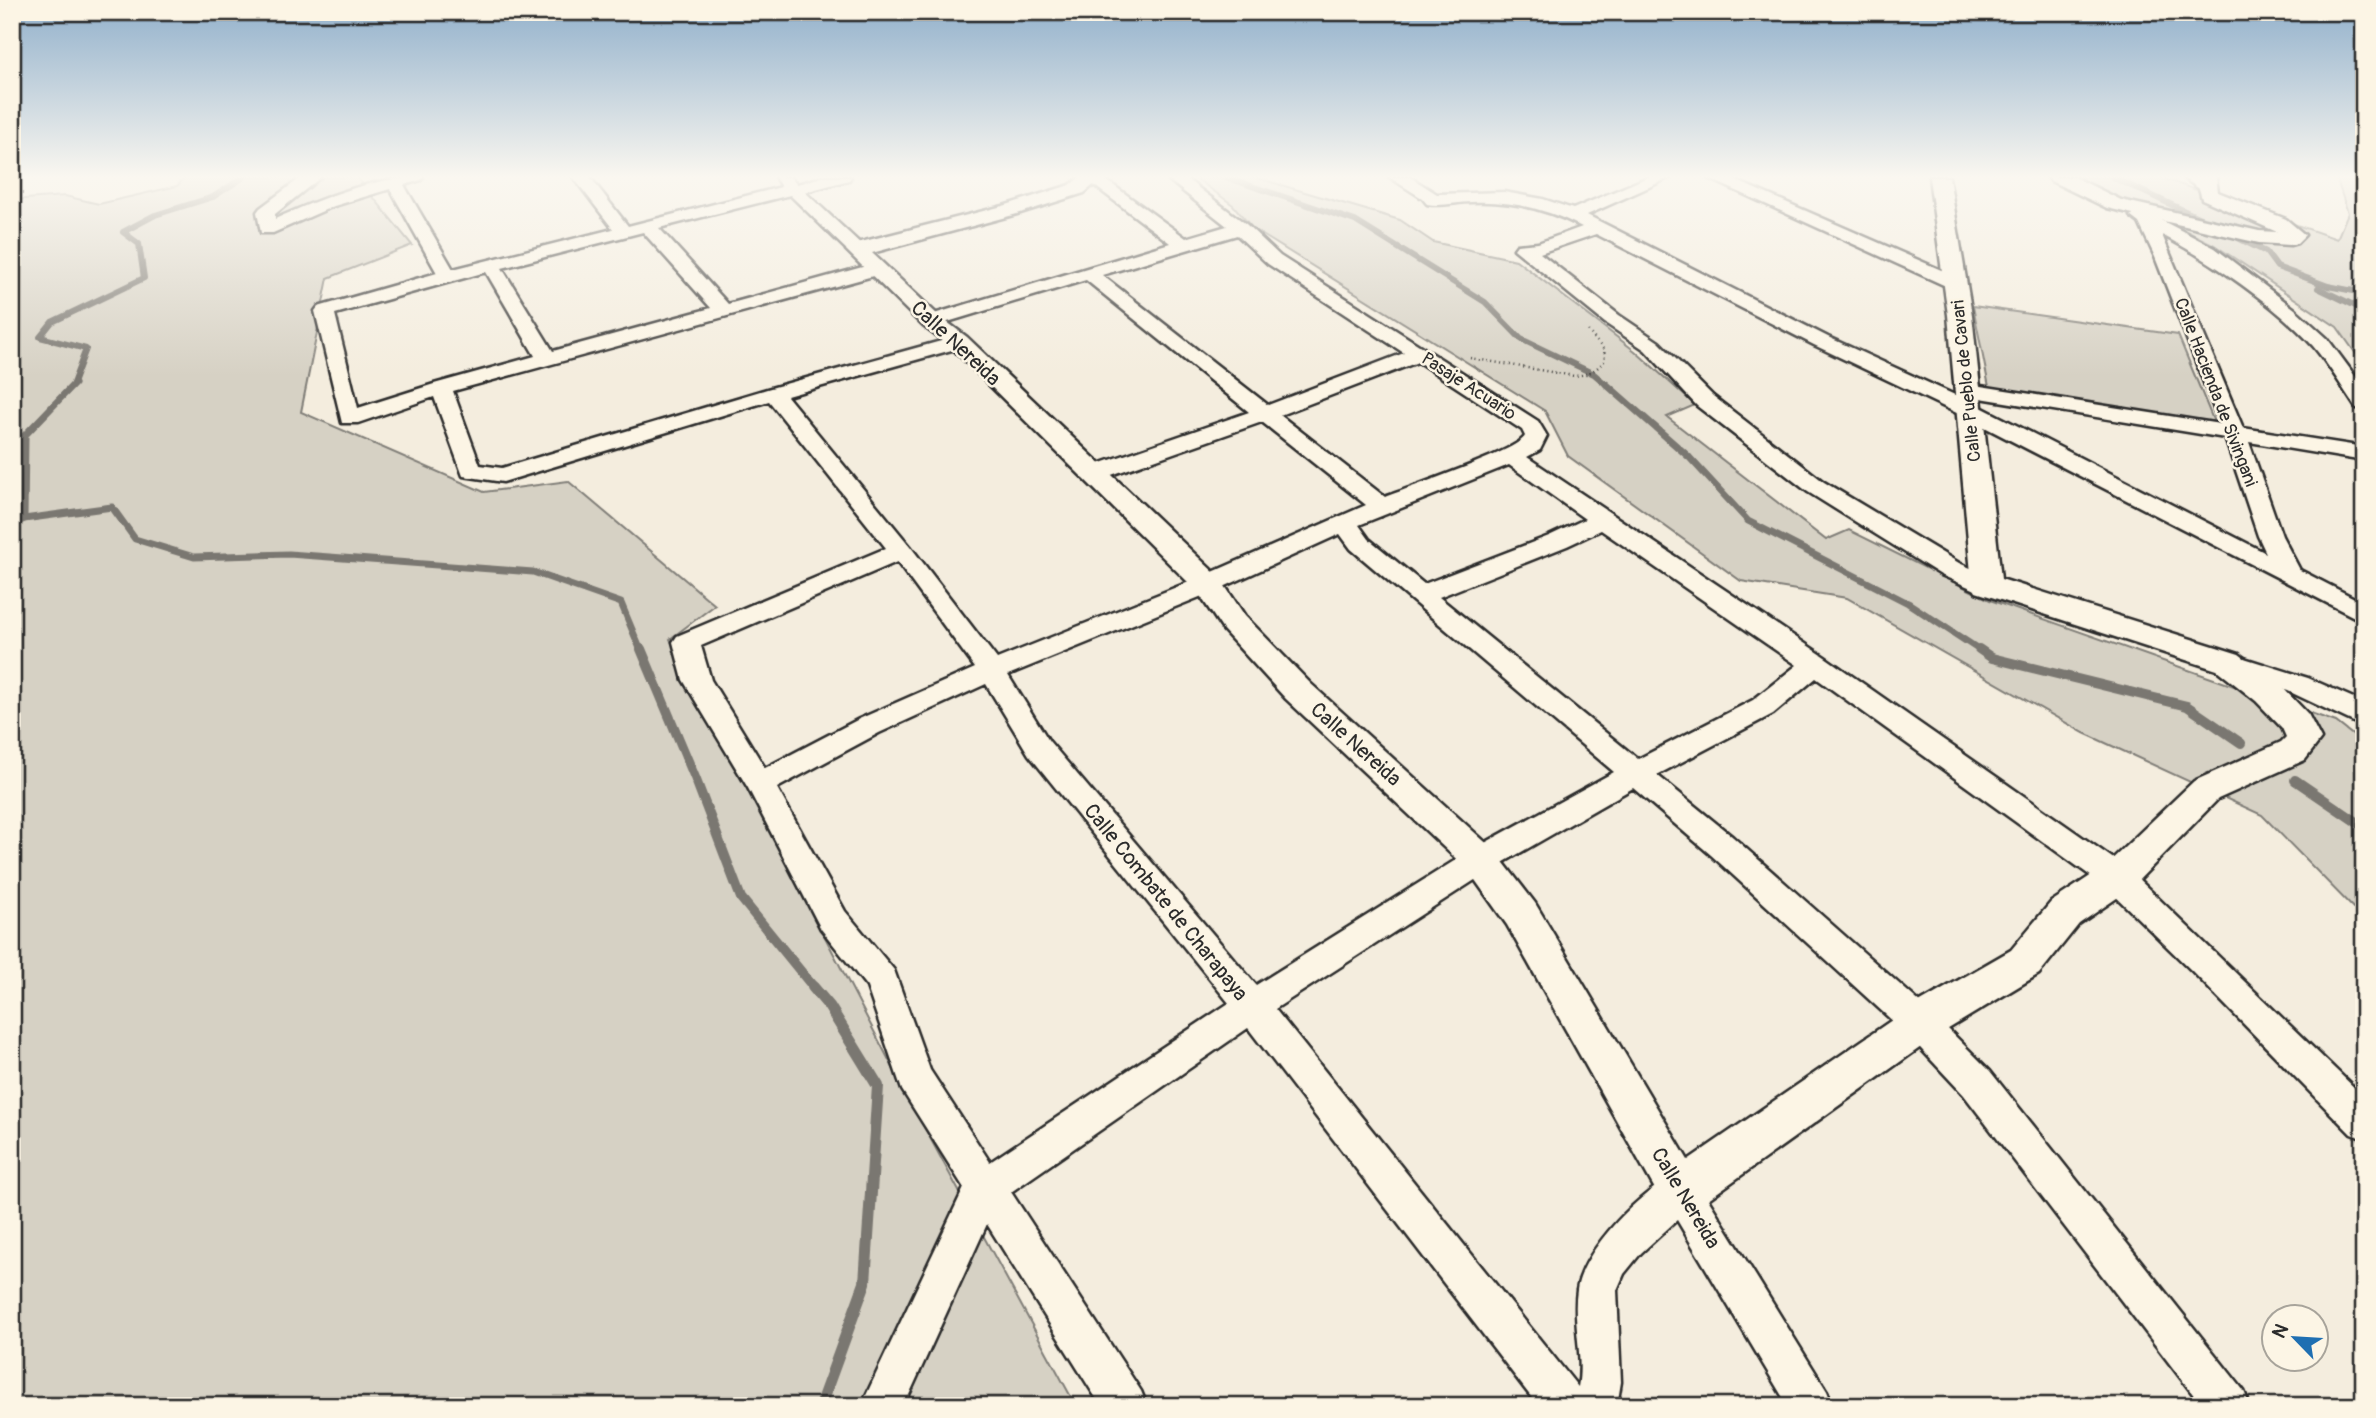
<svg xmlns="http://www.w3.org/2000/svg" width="2376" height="1418" font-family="Pangolin,sans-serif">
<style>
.green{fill:#d6d1c4;stroke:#807e78;stroke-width:2}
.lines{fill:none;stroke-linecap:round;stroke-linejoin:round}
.stream-far3{stroke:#7a7771;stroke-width:6}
.stream-far2{stroke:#7a7771;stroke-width:7}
.stream-far1{stroke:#7a7771;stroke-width:10}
.stream{stroke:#7a7771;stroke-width:12}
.minor-casing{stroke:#2b2b2b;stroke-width:5}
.tertiary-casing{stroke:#2b2b2b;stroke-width:5}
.path{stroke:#2b2b2b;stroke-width:2.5;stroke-dasharray:1 3.5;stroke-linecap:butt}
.minor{fill:#fcf5e5;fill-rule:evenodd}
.tertiary{fill:#fcf5e5;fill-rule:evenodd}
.labels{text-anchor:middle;stroke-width:5;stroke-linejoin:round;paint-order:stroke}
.far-street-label{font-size:18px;fill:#2b2b2b;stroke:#fcf5e5}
.street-label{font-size:21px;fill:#2b2b2b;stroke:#fcf5e5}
</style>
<rect width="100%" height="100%" fill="#f4edde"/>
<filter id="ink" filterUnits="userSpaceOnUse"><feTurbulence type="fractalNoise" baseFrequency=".0143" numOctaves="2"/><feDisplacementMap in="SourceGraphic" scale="14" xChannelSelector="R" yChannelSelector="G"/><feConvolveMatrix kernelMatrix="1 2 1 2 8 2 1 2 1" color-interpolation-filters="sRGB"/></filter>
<g filter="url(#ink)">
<g class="green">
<path d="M185,177H357L412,245L328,278L301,412L484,492L568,481L715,605L670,639L917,1114L1076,1406H12V244L20,230L12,224V200L65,196L99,204L177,186Z"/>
<path d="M1194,177H1254L1400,220L1433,242L1516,260L1635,351L1695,405L1667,417L1826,540L1849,530L1990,600L2336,722L2364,744V919L2262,815L2084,733L1847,598L1741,581L1568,456L1545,411L1253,229L1233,205Z"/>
<path d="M2077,177H2159L2337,239L2348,213L2336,177H2364V365L2337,327L2213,244Z"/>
<path d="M1973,306L2178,335L2214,422L1989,387Z"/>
</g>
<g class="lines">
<g class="stream-far3">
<path d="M1225,177L1355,221L1485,302L1521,339L1594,374L1608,386"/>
<path d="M2112,177L2200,218"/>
<path d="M2238,238L2266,252L2277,267L2328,286L2364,293"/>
<path d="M2318,288L2364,310"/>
<path d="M72,386L86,349L40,337L52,322L144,278L139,244L123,232L155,215L213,197L244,177"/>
</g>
<g class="stream-far2">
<path d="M1606,384L1689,457L1748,521L1908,603L1981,651"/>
<path d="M24,519L112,507L135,539L194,557L289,554L533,572L621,603L641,651"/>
<path d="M12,525L24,519L25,435L74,384"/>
</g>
<g class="stream-far1">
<path d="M641,649L696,780L741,898L815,989"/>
<path d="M1979,649L1992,658L2187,706L2241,743"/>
<path d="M2295,780L2364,827"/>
</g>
<path class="stream" d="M813,987L829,1006L878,1086L865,1283L820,1406"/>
<defs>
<g id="minor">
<path d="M302,177H321L275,214V219C322,198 372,177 423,177L421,180L404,185L453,269L613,229L573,177H590L628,226L781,187L775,177H790L797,184L822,177H851L849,180L805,192L863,246L866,250L863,254H851L790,195L659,228L728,304L877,263L884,265L886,269L884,273L453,391L480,465L502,468L767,389L952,338H966L969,342L966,346L787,396L910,546L997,659L1199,578L1366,505L1262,422L1100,479H1084L1081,474L1084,469L1249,412L1086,280L931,327L921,321L924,317L1170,243L1083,177H1102L1186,238L1227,226L1165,177H1184L1246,224L1280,256L1538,421L1547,436L1540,450L1527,457L1825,657L2128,869L2364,1097V1139L2351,1134L2192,971L2106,887L1816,678L1773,714L1657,775L1733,837L1932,1013L1990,1071L2244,1391L2250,1406H2202L1964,1095L1908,1035L1711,855L1633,788L1492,869L1275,1009L1578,1387C1584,1356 1572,1322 1577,1290C1582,1250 1644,1187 1681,1172L1695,1178L1827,1391L1833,1406H1788L1677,1220L1641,1253L1624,1274L1617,1290L1621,1382L1617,1406H1538L1248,1028L1011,1192L1141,1391L1147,1406H1101L987,1224L904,1406H861L964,1188L902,1090L867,987L821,929L748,788L683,680L673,642L677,636L886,548L769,401L503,482L463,476L434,397L358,423H342L315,311L318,307L437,273L390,189L334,206L273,233H261L257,212L260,208ZM643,232L711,308L553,351L502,268ZM1237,235L1268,264L1404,353L1268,405L1102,275ZM486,272L535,356L434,384L358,408L335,314ZM1418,362L1522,430L1525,436C1518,451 1407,488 1385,497L1280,415ZM1509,465L1585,519L1549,536L1424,584L1369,539L1359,525ZM1601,530L1797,665L1753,700L1638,759L1439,597L1567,546ZM1340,534L1351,549L1614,772L1470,851L1256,985L1049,741L1008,675L1217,590ZM897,562L975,668L859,719L765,768L711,680L701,646ZM986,684L1029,755L1229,1003L990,1162L930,1070L894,970L845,911L777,788L879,733Z"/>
<path d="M1389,177H1410L1437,194L1504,192L1543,199L1573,209L1648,177H1671L1587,215L1828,337L1979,406L2266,553L2258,536L2225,438L1968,396L1961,394L1957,390L1961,386L1968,384L2220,424L2155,257L2139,223L2130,216L2139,211L2162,210L2165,214L2159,219L2215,248L2295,309L2327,338L2364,388V409L2356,408C2342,387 2329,365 2313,346C2277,306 2210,260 2162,235L2243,428L2364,447V461L2249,442L2282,536L2300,570L2364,603V622L1963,416L1814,345L1596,234L1540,253L1619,315L1659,342L1713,396L1824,482L1959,563L1996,579L2000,585L1996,591L1987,593L1978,591L1941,575L1808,492L1697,406L1645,350L1605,323L1514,249L1517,245L1538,243L1582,227C1547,209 1511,200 1471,202C1457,202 1441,207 1427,204L1422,198Z"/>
<path d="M1706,177H1728L1962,279L1964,283L1955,289L1948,287Z"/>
<path d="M2182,177H2203L2215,186L2213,190H2201Z"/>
<path d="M2228,653L2308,678L2358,700L2364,704V727L2288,691L2218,668L2215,662L2218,656Z"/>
</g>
<g id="tertiary">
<path d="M1080,177H1103L1084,193L1017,214L872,253L939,316L967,337L1219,577L1245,616L1310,683L1494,850L1535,903L1688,1160L1905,1011L2011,950L2051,902L2104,867L2194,781L2281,742L2286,737L2282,728L2256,701L2217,670L1976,592L1972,585L1948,315L1929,177H1949L1972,315L2001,579L2239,654L2280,685L2308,714L2321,739L2305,760L2218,799L2130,889L2079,924L2039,974L1935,1037L1697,1207L1681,1213L1665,1207L1507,925L1468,870L1286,699L1223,630L1197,591L951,347L923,326L846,250L849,245L1003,206L1070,185Z"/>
<path d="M2048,177H2074L2121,200L2259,231L2277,232L2202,199L2196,177H2216L2218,192L2286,219L2305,235L2297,243L2290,245L2259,243L2107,208L2051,181Z"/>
</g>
</defs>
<use href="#minor" class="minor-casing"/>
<use href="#tertiary" class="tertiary-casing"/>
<path class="path" d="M1470,358L1574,376C1587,375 1596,371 1605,360L1604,350L1588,331"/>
<use href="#minor" class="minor"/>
<use href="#tertiary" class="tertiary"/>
</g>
</g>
<linearGradient id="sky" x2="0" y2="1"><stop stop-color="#91b0cb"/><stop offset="0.47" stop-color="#faf7f0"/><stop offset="1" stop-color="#faf7f0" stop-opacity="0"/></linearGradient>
<rect width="2376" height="376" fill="url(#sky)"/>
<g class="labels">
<g class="far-street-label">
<text transform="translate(1966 381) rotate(-96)" y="6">Calle Pueblo de Cavari</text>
<text transform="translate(1469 386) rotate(33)" y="6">Pasaje Acuario</text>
<text transform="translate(2216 392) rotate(69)" y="6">Calle Hacienda de Sivingani</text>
</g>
<g class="street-label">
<text transform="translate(956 343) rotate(43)" y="7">Calle Nereida</text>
<text transform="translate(1356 744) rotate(42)" y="7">Calle Nereida</text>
<text transform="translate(1166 902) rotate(51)" y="7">Calle Combate de Charapaya</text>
<text transform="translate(1686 1198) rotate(59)" y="7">Calle Nereida</text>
</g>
</g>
<rect width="2376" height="1418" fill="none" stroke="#fcf5e5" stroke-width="42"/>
<rect x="21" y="21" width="2334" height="1376" fill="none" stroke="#2b2b2b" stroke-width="2.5" filter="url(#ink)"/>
<g transform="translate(2295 1338) rotate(295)"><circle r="33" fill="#fcf5e5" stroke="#a8a49b" stroke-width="2"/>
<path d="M0-5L12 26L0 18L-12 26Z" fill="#1f6fb2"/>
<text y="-10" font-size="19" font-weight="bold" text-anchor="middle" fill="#2b2b2b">N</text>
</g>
</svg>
